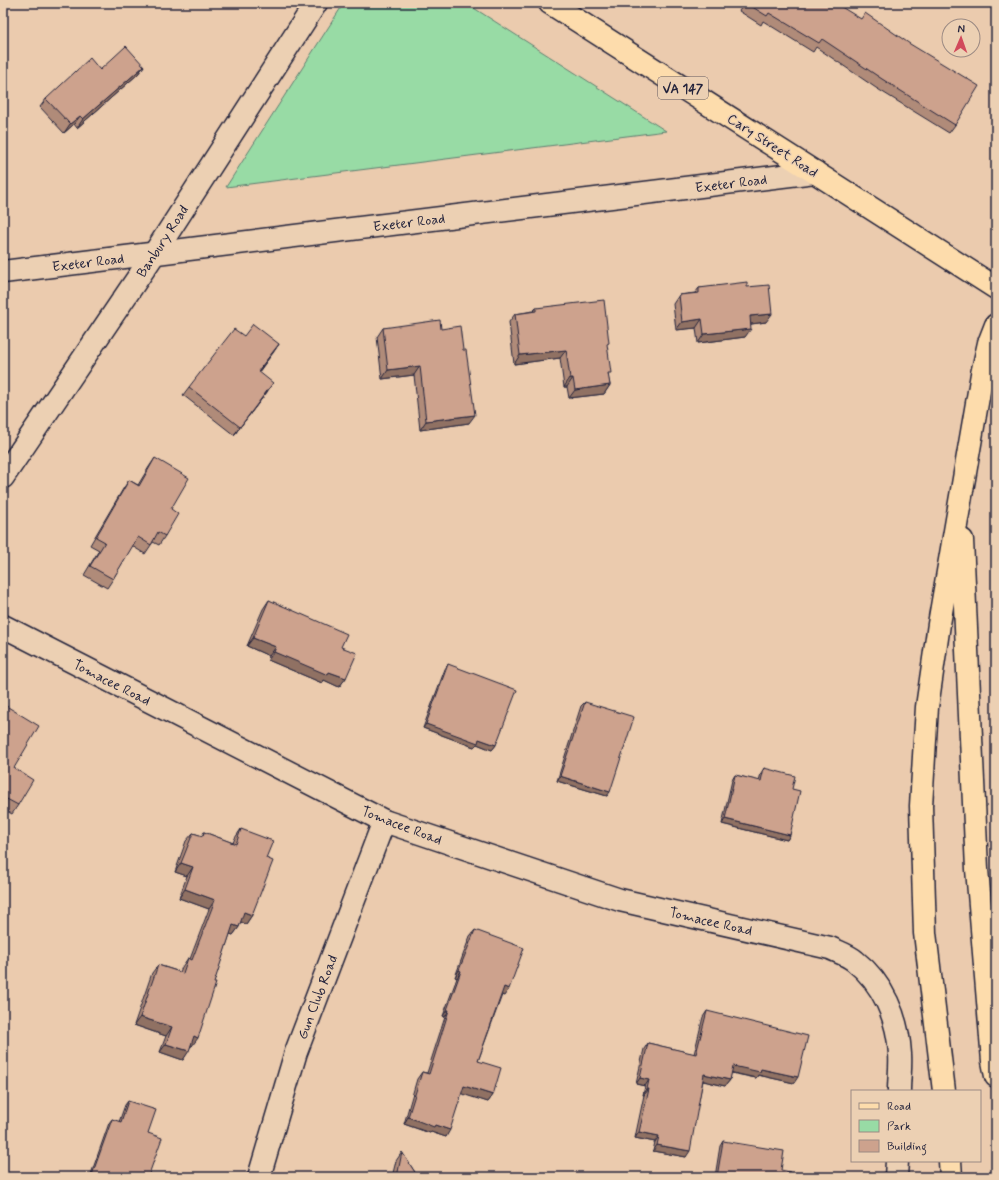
<svg xmlns="http://www.w3.org/2000/svg" width="999" height="1180" font-family="Mynerve,sans-serif">
<style>
.green{fill:#98dba5;stroke:#5d7e70}
.lines{fill:none;stroke-linecap:round;stroke-linejoin:round}
.minor-casing{stroke:#22223b;stroke-width:25}
.major-casing{stroke:#22223b;stroke-width:25}
.highway-casing{stroke:#22223b;stroke-width:25}
.minor{stroke:#ecd0b3;stroke-width:22}
.major{stroke:#fddcac;stroke-width:22}
.highway{stroke:#fddcac;stroke-width:22}
.wall{fill:#b08b79;stroke:#22223b}
.shaded-wall{fill:#907163;stroke:#22223b}
.building{fill:#cda28d;stroke:#22223b}
.labels{text-anchor:middle;stroke-width:3;stroke-linejoin:round;paint-order:stroke}
.shield{fill:#ecd0b3;stroke:#5f565f;stroke-width:1}
.shield-label{font-size:13px;font-weight:bold;fill:#22223b}
.street-label{font-size:14px;fill:#22223b;stroke:#ecd0b3}
</style>
<rect width="100%" height="100%" fill="#ebcbae"/>
<filter id="ink" filterUnits="userSpaceOnUse"><feTurbulence type="fractalNoise" baseFrequency=".025" numOctaves="2"/><feDisplacementMap in="SourceGraphic" scale="8" xChannelSelector="R" yChannelSelector="G"/><feConvolveMatrix kernelMatrix="1 2 1 2 8 2 1 2 1" color-interpolation-filters="sRGB"/></filter>
<g filter="url(#ink)">
<path class="green" d="M344,3H466L666,131L226,187Z"/>
<g class="lines">
<defs>
<g id="minor">
<path d="M3,272L815,172"/>
<path d="M3,477L154,254L316,3"/>
<path d="M3,626L384,821L620,900L830,948C838,952 848,955 855,961C883,983 898,1018 900,1054C901,1066 899,1079 899,1091"/>
<path d="M259,1177L296,1052L384,821"/>
<path d="M896,1177L897,1161"/>
</g>
<path id="major" d="M550,3L996,288"/>
<g id="highway">
<path d="M962,540L977,869L993,1061L996,1076"/>
<path d="M944,1091L925,933L921,806L927,707L939,624L982,374L989,343L996,325"/>
<path d="M950,1161L951,1177"/>
</g>
</defs>
<use href="#minor" class="minor-casing"/>
<use href="#major" class="major-casing"/>
<use href="#highway" class="highway-casing"/>
<use href="#minor" class="minor"/>
<use href="#major" class="major"/>
<use href="#highway" class="highway"/>
</g>
<g class="wall">
<path d="M745,3H835L955,125L949,133L876,88L816,47L813,52L763,21L761,25L739,11Z"/>
<path d="M144,66L138,74L77,128L74,124L64,133L40,107L46,99L100,70Z"/>
<path d="M747,287L766,322L751,324L745,337L698,343L696,328L676,330L673,304L679,295L695,293L699,288Z"/>
<path d="M536,308L607,346L608,376L610,385L604,394L569,398L567,387H564L560,358L514,364L509,322L515,314L533,311Z"/>
<path d="M383,328L441,329L463,350L469,423L420,430L414,375L382,379L377,337Z"/>
<path d="M244,336L279,344L259,372L267,392L234,435L183,395L189,387Z"/>
<path d="M155,458L171,509L165,536L159,545L153,542L145,554L132,546L113,579L107,588L84,575L99,550L90,545L123,489L129,480L138,485L149,467Z"/>
<path d="M269,600L341,647L346,678L339,687L324,680L322,683L268,660L269,656L247,646L263,609Z"/>
<path d="M448,664L496,745L492,750L477,744L474,747L423,728L445,669Z"/>
<path d="M585,702L607,796L557,781L581,706Z"/>
<path d="M3,704L14,768L18,805L12,814L3,809Z"/>
<path d="M764,768L792,789L790,835L787,840L722,824L732,780L735,775L759,781L761,773Z"/>
<path d="M241,829L266,858L252,915L246,924L241,922L239,927L233,935L230,934L192,1046H191L183,1060L160,1052L166,1036L134,1025L152,973L158,965L180,972L182,967L188,958L190,959L209,909L179,898L187,876L175,872L186,841L193,833L202,836L204,832L233,843L235,838Z"/>
<path d="M475,930L504,996L502,995L478,1061L493,1095L488,1102L462,1093L446,1137L431,1132L430,1133L404,1124L417,1079L422,1072L427,1073L445,1017L443,1016L457,978L455,977L470,936Z"/>
<path d="M707,1011L794,1083L758,1075L756,1078L731,1073L730,1080L725,1086L703,1081L686,1157L653,1151L655,1142L635,1138L644,1095H643L645,1086L636,1084L644,1049L648,1043L694,1054L703,1017Z"/>
<path d="M128,1101L148,1133V1177H90L109,1123L112,1119L119,1122L125,1105Z"/>
<path d="M723,1141L789,1177H715L720,1146Z"/>
<path d="M402,1152L418,1177H392L396,1161Z"/>
</g>
<g class="shaded-wall">
<path d="M144,66L138,74L77,128L83,119Z"/>
<path d="M80,116L74,124L64,133L70,124Z"/>
<path d="M772,314L766,322L744,325L750,316Z"/>
<path d="M702,319L696,328L676,330L682,322Z"/>
<path d="M751,329L745,337L698,343L704,334Z"/>
<path d="M279,344L273,353L252,380L258,371Z"/>
<path d="M566,350L560,358L514,364L520,355Z"/>
<path d="M420,366L414,375L382,379L388,370Z"/>
<path d="M570,378H573L567,387H564Z"/>
<path d="M273,383L267,392L234,435Z"/>
<path d="M610,385L604,394L569,398L575,390Z"/>
<path d="M475,415L469,423L420,430L426,421Z"/>
<path d="M253,638L276,647L269,656L247,646Z"/>
<path d="M274,652L329,672L346,678L339,687L324,680L322,683L268,660Z"/>
<path d="M426,724L479,739L496,745L492,750L477,744L474,747L423,728Z"/>
<path d="M560,776L610,792L607,796L557,781Z"/>
<path d="M725,819L790,835L787,840L722,824Z"/>
<path d="M181,863L193,867L187,876L175,872Z"/>
<path d="M185,889L215,900L209,909L179,898Z"/>
<path d="M244,912L252,915L246,924L238,921Z"/>
<path d="M233,925L239,927L233,935L227,933Z"/>
<path d="M459,970L461,971L457,978L455,977Z"/>
<path d="M504,987L509,989L504,996L500,994Z"/>
<path d="M447,1010H449L445,1017L443,1016Z"/>
<path d="M140,1017L172,1027L166,1036L134,1025Z"/>
<path d="M194,1036L198,1038L192,1046L188,1045Z"/>
<path d="M166,1044L189,1051L183,1060L160,1052Z"/>
<path d="M733,1066L761,1069L798,1077L794,1083L758,1075L756,1078L729,1072Z"/>
<path d="M704,1074L730,1080L725,1086L700,1080Z"/>
<path d="M640,1078L649,1080L645,1086L636,1084Z"/>
<path d="M464,1086L493,1095L488,1102L459,1093Z"/>
<path d="M647,1089H649L644,1095H643Z"/>
<path d="M408,1117L435,1125L450,1130L446,1137L431,1132L430,1133L404,1124Z"/>
<path d="M639,1132L659,1136L655,1142L635,1138Z"/>
<path d="M657,1145L690,1151L686,1157L653,1151Z"/>
<path d="M92,1175L98,1177H91Z"/>
</g>
<g class="building">
<path d="M746,3H835L861,19L865,13L910,44L979,86L955,125L882,79L822,39L819,43L769,13L767,16Z"/>
<path d="M126,46L144,66L83,119L80,116L70,124L46,99L90,58L100,70Z"/>
<path d="M747,282V287L769,285L772,314L750,316L751,329L704,334L702,319L682,322L679,295L699,293V288Z"/>
<path d="M604,300L609,343L607,344L611,373H608L610,385L575,390L573,378H570L566,350L520,355L515,314L536,311V308Z"/>
<path d="M440,320L441,329L460,326L463,350H466L475,415L426,421L420,366L388,370L383,328Z"/>
<path d="M253,324L279,344L258,371L273,383L240,427L189,387L234,329L244,336Z"/>
<path d="M155,458L189,478L171,509L178,514L165,536L158,532L151,545L138,537L113,579L90,566L105,542L96,537L129,480L139,486Z"/>
<path d="M269,600L347,634L341,647L357,653L346,678L329,672L328,675L274,652L276,647L253,638Z"/>
<path d="M448,664L517,690L496,745L479,739L478,743L426,724Z"/>
<path d="M585,702L634,717L610,792L560,776Z"/>
<path d="M3,704L39,726L14,768L33,780L18,805L3,797Z"/>
<path d="M764,768L795,776L792,789L800,791L790,835L725,819L735,775L761,781Z"/>
<path d="M241,829L273,841L266,858L273,861L252,915L244,912L239,927L233,925L214,983H216L198,1038L194,1036L189,1051L166,1044L172,1027L140,1017L158,965L183,973L188,958L192,960L215,900L185,889L193,867L181,863L193,833L203,836L204,832L236,844Z"/>
<path d="M475,930L524,948L509,989L504,987L478,1061L501,1068L493,1095L464,1086L450,1130L435,1125L434,1127L408,1117L422,1072L429,1074L449,1010H447L461,971L459,970Z"/>
<path d="M707,1011L808,1036L798,1077L761,1069L760,1072L733,1066L730,1080L704,1074L690,1151L657,1145L659,1136L639,1132L649,1089H647L649,1080L640,1078L648,1043L696,1054Z"/>
<path d="M128,1101L156,1110L148,1133L162,1138L148,1177H98L92,1175L112,1119L121,1122Z"/>
<path d="M723,1141L784,1151L781,1170L790,1172L789,1177H717Z"/>
<path d="M402,1152L418,1177H397Z"/>
</g>
</g>
<g class="labels">
<rect class="shield" x="658" y="77" width="50" height="22" rx="3"/>
<g class="shield-label">
<text x="683" y="93">VA 147</text>
</g>
<g class="street-label">
<text transform="translate(773 145) rotate(33)" y="5">Cary Street Road</text>
<text transform="translate(731 183) rotate(-7)" y="5">Exeter Road</text>
<text transform="translate(409 222) rotate(-7)" y="5">Exeter Road</text>
<text transform="translate(162 241) rotate(-57)" y="5">Banbury Road</text>
<text transform="translate(88 262) rotate(-7)" y="5">Exeter Road</text>
<text transform="translate(112 682) rotate(27)" y="5">Tomacee Road</text>
<text transform="translate(402 825) rotate(21)" y="5">Tomacee Road</text>
<text transform="translate(711 921) rotate(13)" y="5">Tomacee Road</text>
<text transform="translate(317 997) rotate(-69)" y="5">Gun Club Road</text>
</g>
</g>
<rect width="999" height="1180" fill="none" stroke="#ecd0b3" stroke-width="16"/>
<rect x="8" y="8" width="983" height="1164" fill="none" stroke="#22223b" stroke-width="1.5" filter="url(#ink)"/>
<rect x="851" y="1090" width="130" height="72" fill="#ecd0b3" stroke="#9b8a83"/>
<rect x="859" y="1103" width="20" height="6" fill="#fddcac" stroke="#9b8a83"/>
<text x="887" y="1110" font-size="12" fill="#22223b">Road</text>
<rect x="859" y="1120" width="20" height="12" fill="#98dba5" stroke="#9b8a83"/>
<text x="887" y="1130" font-size="12" fill="#22223b">Park</text>
<rect x="859" y="1140" width="20" height="12" fill="#cda28d" stroke="#9b8a83"/>
<text x="887" y="1150" font-size="12" fill="#22223b">Building</text>
<g transform="translate(961 38) rotate(2)"><circle r="19" fill="#ecd0b3" stroke="#9b8a83"/>
<path d="M0-3L7 15L0 10L-7 15Z" fill="#d1495b"/>
<text y="-6" font-size="11" font-weight="bold" text-anchor="middle" fill="#22223b">N</text>
</g>
</svg>
